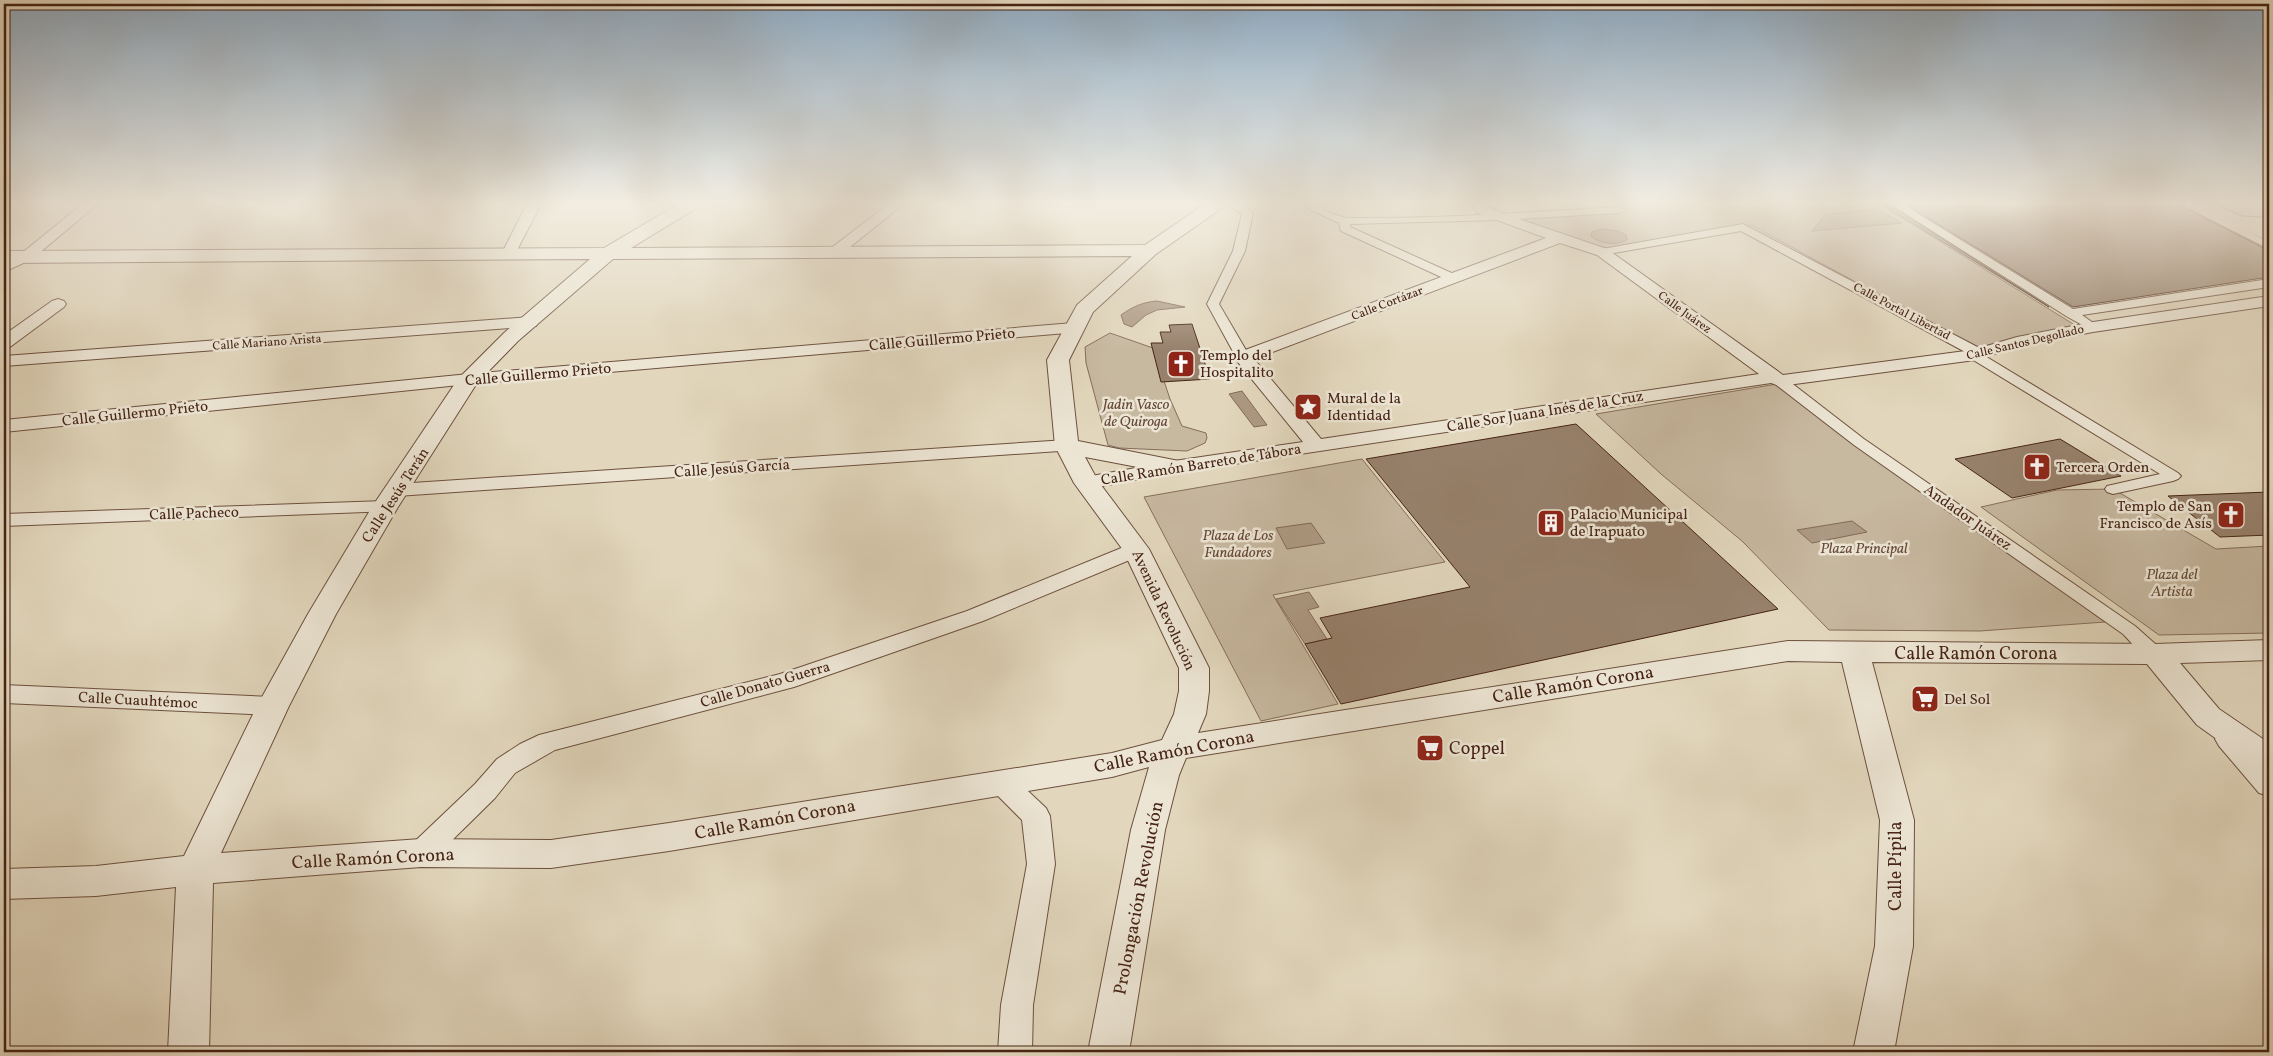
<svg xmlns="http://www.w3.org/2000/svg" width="2273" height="1056" font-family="Vollkorn,serif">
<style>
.green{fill:#c7b8a0;stroke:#866e5a}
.water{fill:#ad9a84;stroke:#846a57}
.building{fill:#97816c;stroke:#462314}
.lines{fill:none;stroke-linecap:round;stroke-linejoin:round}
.pedestrian-casing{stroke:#6d503e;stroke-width:2}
.minor-casing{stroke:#6d503e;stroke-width:2}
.tertiary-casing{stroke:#6d503e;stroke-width:2}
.pedestrian{fill:#ece5d4;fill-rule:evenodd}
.minor{fill:#ece5d4;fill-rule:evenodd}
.tertiary{fill:#ece5d4;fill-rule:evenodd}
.labels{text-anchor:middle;stroke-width:5;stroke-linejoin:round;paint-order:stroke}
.far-street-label{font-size:12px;fill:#462314;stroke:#ece5d4}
.street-label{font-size:15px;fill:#462314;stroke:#ece5d4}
.poi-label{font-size:15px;fill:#462314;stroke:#ece5d4;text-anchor:start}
.park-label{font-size:15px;font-style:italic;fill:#664837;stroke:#ece5d4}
.near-street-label{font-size:18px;fill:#462314;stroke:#ece5d4}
.near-poi-label{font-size:18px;fill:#462314;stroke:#ece5d4;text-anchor:start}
</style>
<rect width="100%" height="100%" fill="#e2d7bd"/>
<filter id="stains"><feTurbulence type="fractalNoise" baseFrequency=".004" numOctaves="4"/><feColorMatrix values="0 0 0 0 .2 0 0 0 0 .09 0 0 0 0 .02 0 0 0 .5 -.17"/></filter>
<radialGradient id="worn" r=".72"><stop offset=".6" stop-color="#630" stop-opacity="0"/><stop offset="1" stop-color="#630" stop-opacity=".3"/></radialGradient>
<g class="green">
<path d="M1609,202H1876L2078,327L1977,348L1751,225L1607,250L1556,235L1521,218L1619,209Z"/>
<path d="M1110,333L1153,348L1170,399L1182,426L1206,433L1207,438L1205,443L1187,451L1119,448L1108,445L1086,363L1085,347Z"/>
<path d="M1777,384L2105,622L1980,631L1829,630L1742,541L1661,474L1596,414Z"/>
<path d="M1362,459L1445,562L1273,595L1338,704L1261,721L1144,497Z"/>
<path d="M2113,489L2216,549L2269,546V633L2159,635L1981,507L2057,490Z"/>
</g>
<g class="water">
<path d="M1876,209L1902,223L1812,231L1825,215Z"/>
<path d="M1601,229L1618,231L1626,235L1627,240C1616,246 1600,244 1591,236L1592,232Z"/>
<path d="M1157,301L1185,307L1157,310L1146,315L1132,327L1124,324L1121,315C1132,307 1143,302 1157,301Z"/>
<path d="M1242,391L1267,425L1254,427L1229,394Z"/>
<path d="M1852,521L1867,532L1812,543L1797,530Z"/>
<path d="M1311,523L1325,543L1287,549L1276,528Z"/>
<path d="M1309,592L1319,607L1308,610L1327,639L1305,644L1276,599Z"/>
</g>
<g class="building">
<path d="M1878,202H1885L2049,307Z"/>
<path d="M1902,202H2174L2269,251V277L2073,307Z"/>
<path d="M1192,324L1210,379L1161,382L1151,343H1163L1160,332H1171L1169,325Z"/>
<path d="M1576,424L1778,609L1341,704L1305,644L1332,638L1320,618L1470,587L1366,459Z"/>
<path d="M2060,439L2121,476L2012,498L1955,459Z"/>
<path d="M2269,492V535L2220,537L2168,496Z"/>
</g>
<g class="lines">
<defs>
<g id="pedestrian">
<path d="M1229,202H1240L1253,213L1245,251L1219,304L1250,357L1243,361L1236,357L1207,304L1233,251L1242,214L1229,205Z"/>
<path d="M1295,202C1316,200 1330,217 1349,218C1439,219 1530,212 1620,207L1625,210L1620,213L1499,220L1350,224V227L1456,275L1458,278L1452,282L1341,231L1339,223Z"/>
<path d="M1887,202H1899L2073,309L2269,279V287L2082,315L2099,327L2093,331L2066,316Z"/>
<path d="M2176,202H2189L2269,242V249Z"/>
<path d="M1743,224L1985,351V356L2178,473L2181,476L2178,479L2173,481L2113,494L2107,492L2105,489L2107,486L2160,474L1970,358L1969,354L1741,231L1602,255L1596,252L1602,249Z"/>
<path d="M1780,377L1785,378L1864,439L2135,626L2162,650L2164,654L2162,658C2146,663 2133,644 2123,634L1854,445L1775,384L1773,381L1775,378Z"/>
</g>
<g id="minor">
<path d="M85,202H100L32,259L4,272V261L22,253Z"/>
<path d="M212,202H226C222,207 219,207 213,206Z"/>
<path d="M528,202H542L514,256H504L502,253Z"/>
<path d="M891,202H906L840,255H830L828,252L830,249Z"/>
<path d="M1470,202H1484L1488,207L1504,214L1607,249L1783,375L1973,350L2017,337L2093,322L2269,296V306L2093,332L2020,346L1975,360L1780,386L1771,383L1174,473L1086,489L1079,487L1076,483L1079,479L1086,477L1174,461L1303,442L1237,361L1234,357L1237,353L1546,238L1478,213ZM1560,243L1597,255L1759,374L1321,439L1254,359Z"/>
<path d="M2234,216L2269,218V226L2229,223L2227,220Z"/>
<path d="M58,299L64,301L66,304L64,307L10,347L4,348V335L52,301Z"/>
<path d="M530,317L536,318L538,322L536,326L4,366V356Z"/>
<path d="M1073,323L1079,324L1081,328L1079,332L469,384L4,432V420L469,374Z"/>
<path d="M1067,440L1074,442L1077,446L1074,450L397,496L390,494L387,490L390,486L397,484Z"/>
<path d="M385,501L392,503L395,507L392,511L4,526V514Z"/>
<path d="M1136,542L1144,544L1147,549L1144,554L983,621L794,687L555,750L515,773L495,798L431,861L421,865L411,861L407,853L411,845L475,784L497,759L520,744L539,735L780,674L967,611Z"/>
<path d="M4,685L273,697L282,700L286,706L282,712L273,715L4,703Z"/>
<path d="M2228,729L2237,732L2269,768V796L2259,793L2219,746L2215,739L2219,732Z"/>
<path d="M1002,773L1012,776L1046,808L1050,816L1055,864L1033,1005L1032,1052H998L1001,1005L1027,864L1022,820L992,790L988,783L992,776Z"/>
</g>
<g id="tertiary">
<path d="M682,202H703L700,206L631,248L1145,245L1208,202H1227L1225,206L1156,254L1093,312L1069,360L1078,441L1174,460L1183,462L1186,467L1183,472L1174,474L1085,457L1098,481L1149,549L1209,668V691L1206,714L1198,733L1788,641L2155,644L2269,640V660L2180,663L2219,709L2269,743V771L2257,768L2197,725L2147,664L1872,662L1914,820L1913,946L1894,1052H1853L1875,946L1880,820L1842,662L1788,661L1186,758L1179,775L1165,830L1129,1052H1088L1131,830L1149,767L1112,777L669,851L551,868L421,867L213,883L209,1052H168L176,887L96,896L4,899V869L96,866L184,856L257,706L308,614L372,507L458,379L504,333L590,259L4,263V251L604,248ZM1132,256L1077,305L1047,360L1055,446L1074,483L1123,550L1179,668V691L1174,714L1162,740L1112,753L669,823L551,840L421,839L221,853L289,706L336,614L398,507L477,383L518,341L613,259Z"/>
<path d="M2187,202H2209L2269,229V241L2190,206Z"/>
</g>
</defs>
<use href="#pedestrian" class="pedestrian-casing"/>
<use href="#minor" class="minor-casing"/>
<use href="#tertiary" class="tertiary-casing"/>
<use href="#pedestrian" class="pedestrian"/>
<use href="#minor" class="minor"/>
<use href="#tertiary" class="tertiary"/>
</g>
<linearGradient id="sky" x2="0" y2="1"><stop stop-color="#90aac0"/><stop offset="0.58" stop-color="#f2ede1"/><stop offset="1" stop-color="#f2ede1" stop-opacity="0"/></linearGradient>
<rect width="2273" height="350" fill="url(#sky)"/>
<defs>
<symbol id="church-square" viewBox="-11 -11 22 22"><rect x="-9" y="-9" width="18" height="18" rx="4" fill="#8f2418" stroke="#ece5d4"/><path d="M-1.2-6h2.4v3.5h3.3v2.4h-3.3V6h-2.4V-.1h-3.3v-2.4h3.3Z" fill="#fff"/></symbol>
<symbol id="sight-square" viewBox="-11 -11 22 22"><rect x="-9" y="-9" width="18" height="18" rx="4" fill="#8f2418" stroke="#ece5d4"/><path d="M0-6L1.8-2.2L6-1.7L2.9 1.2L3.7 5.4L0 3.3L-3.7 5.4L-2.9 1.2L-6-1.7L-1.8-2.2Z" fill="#fff"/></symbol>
<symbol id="building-square" viewBox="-11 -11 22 22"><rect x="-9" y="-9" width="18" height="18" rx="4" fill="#8f2418" stroke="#ece5d4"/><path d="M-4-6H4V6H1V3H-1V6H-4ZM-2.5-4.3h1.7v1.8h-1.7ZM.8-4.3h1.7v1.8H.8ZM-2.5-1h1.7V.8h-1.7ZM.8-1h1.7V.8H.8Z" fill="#fff"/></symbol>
<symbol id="supermarket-square" viewBox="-11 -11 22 22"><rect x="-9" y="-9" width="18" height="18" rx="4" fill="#8f2418" stroke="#ece5d4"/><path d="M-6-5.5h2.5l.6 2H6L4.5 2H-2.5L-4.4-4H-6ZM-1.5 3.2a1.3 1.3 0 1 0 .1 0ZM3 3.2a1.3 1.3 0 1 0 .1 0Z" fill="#fff"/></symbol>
</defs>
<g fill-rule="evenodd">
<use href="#church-square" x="1165" y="348" width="32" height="32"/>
<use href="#sight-square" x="1292" y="391" width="32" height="32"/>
<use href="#church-square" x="2021" y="451" width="32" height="32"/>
<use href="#church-square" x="2215" y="499" width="32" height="32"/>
<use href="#building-square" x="1535" y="507" width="32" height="32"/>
<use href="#supermarket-square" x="1909" y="683" width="32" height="32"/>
<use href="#supermarket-square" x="1414" y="732" width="32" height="32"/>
</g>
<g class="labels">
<g class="far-street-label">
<text transform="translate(1387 303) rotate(-21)" y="4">Calle Cortázar</text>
<text transform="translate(1902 311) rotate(28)" y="4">Calle Portal Libertad</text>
<text transform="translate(1685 312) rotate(36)" y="4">Calle Juárez</text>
<text transform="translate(267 342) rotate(-4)" y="4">Calle Mariano Arista</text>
<text transform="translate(2025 342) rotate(-13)" y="4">Calle Santos Degollado</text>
</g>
<g class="street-label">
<text transform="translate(942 339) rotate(-5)" y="5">Calle Guillermo Prieto</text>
<text transform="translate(538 374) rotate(-5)" y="5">Calle Guillermo Prieto</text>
<text transform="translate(1545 411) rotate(-9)" y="5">Calle Sor Juana Inés de la Cruz</text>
<text transform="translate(135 413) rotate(-6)" y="5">Calle Guillermo Prieto</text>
<text transform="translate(1201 464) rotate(-9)" y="5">Calle Ramón Barreto de Tábora</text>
<text transform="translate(732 468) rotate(-4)" y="5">Calle Jesús García</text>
<text transform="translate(395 495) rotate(-57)" y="5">Calle Jesús Terán</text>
<text transform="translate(194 513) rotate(-2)" y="5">Calle Pacheco</text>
<text transform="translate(1968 517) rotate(35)" y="5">Andador Juárez</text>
<text transform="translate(1164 610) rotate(65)" y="5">Avenida Revolución</text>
<text transform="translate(765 684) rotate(-16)" y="5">Calle Donato Guerra</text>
<text transform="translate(138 700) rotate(3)" y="5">Calle Cuauhtémoc</text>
</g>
<g class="poi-label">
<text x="1200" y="360">Templo del<tspan x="1200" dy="17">Hospitalito</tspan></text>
<text x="1327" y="403">Mural de la<tspan x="1327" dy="17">Identidad</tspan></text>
<text x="2056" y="472">Tercera Orden</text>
<text x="2212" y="511" text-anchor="end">Templo de San<tspan x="2212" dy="17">Francisco de Asís</tspan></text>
<text x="1570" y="519">Palacio Municipal<tspan x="1570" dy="17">de Irapuato</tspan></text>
<text x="1944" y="704">Del Sol</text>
</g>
<g class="park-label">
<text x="1136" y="409">Jadin Vasco<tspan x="1136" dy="17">de Quiroga</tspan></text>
<text x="1238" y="540">Plaza de Los<tspan x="1238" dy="17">Fundadores</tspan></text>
<text x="1864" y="553">Plaza Principal</text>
<text x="2172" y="579">Plaza del<tspan x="2172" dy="17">Artista</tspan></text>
</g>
<g class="near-street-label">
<text x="1976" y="659">Calle Ramón Corona</text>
<text transform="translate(1573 684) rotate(-9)" y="6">Calle Ramón Corona</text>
<text transform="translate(1174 751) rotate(-11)" y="6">Calle Ramón Corona</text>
<text transform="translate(775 819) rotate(-10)" y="6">Calle Ramón Corona</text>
<text transform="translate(373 858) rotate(-3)" y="6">Calle Ramón Corona</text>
<text transform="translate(1895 866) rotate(-90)" y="6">Calle Pípila</text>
<text transform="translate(1138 898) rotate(-79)" y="6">Prolongación Revolución</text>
</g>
<g class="near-poi-label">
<text x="1449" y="754">Coppel</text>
</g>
</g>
<rect width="2273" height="1056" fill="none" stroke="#e2d7bd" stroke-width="20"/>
<rect x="5" y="5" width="2263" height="1046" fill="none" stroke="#462314" stroke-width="2.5"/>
<rect x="10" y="10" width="2253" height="1036" fill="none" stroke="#462314"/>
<rect width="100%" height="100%" filter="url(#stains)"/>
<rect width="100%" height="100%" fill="url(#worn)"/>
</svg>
